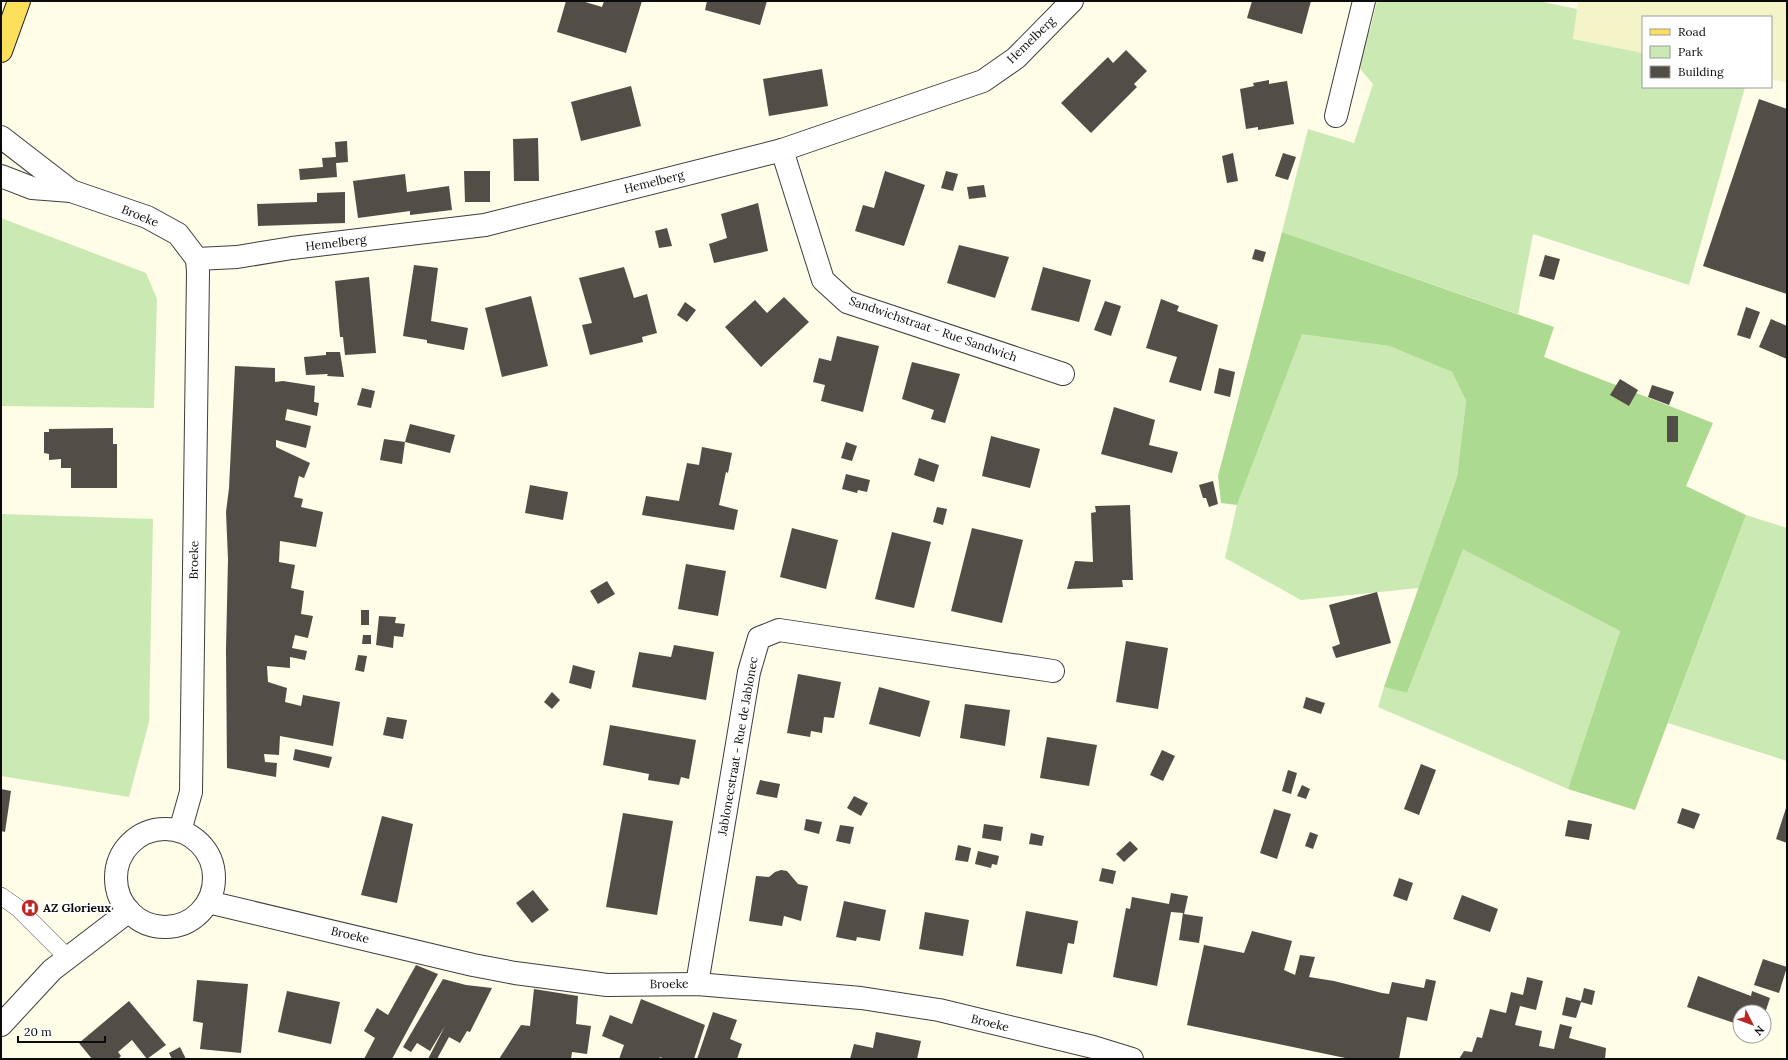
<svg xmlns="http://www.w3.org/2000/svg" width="1788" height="1060" font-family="Lora,serif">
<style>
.farmland{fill:#f5f4c8}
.green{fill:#cbe9b2}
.forest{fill:#adda91}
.building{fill:#534d47}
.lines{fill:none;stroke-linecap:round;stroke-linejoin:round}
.lane-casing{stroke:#3e3e3e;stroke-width:18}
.street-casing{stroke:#3e3e3e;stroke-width:24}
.primary-casing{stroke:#1c1c1c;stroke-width:24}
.lane{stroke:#fff;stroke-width:17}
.street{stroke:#fff;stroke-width:22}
.primary{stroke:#fce05b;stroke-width:22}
.labels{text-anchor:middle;stroke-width:4;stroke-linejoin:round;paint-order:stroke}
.street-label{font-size:12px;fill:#0b0b0b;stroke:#fff}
.poi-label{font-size:12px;font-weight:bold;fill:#0b0b0b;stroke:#fff;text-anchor:start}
</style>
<rect width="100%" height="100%" fill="#fffce8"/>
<path class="farmland" d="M1578,1H1787V83L1771,79V17H1643V53L1573,39Z"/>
<g class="green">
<path d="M1377,1H1538L1577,9L1573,39L1643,53V87H1745L1689,285L1533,234L1518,314L1282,232L1308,129L1354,143L1373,84L1356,64L1371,27Z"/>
<path d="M1,218L146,273L157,299L154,408L1,406Z"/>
<path d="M1302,333L1389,346L1452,372L1466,401L1457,477L1419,588L1301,600L1225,558L1237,505Z"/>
<path d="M1,514L153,519L149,722L129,797L1,776Z"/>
<path d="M1746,515L1787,528V761L1668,723Z"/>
<path d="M1463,548L1620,631L1568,789L1378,707L1384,687L1407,693Z"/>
</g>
<path class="forest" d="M1282,232L1554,327L1544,357L1713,423L1686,486L1746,515L1635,810L1568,789L1620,631L1463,549L1407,693L1384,687L1457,477L1466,401L1452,372L1389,346L1302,334L1237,505L1221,503L1218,476Z"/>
<g class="building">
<path d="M566,1H582L602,7L604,1H642L626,53L557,32Z"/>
<path d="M707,1H767L760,25L705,10Z"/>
<path d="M1252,1H1311L1302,34L1247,18Z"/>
<path d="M1126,50L1147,71L1134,84L1137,87L1091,133L1061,103L1108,57L1113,63Z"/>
<path d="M822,69L828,106L769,116L763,79Z"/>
<path d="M1269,80V84L1287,81L1294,124L1258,130V127L1246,129L1240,89L1254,86L1253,83Z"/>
<path d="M631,86L641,126L581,141L571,102Z"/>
<path d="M1759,99L1787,109V294L1703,266Z"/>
<path d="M538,138L539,181H514L513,139Z"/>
<path d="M347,141L348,162L336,163L337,177L300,180L299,169L323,167L322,158L336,157L335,142Z"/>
<path d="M1233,153L1238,181L1227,183L1222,156Z"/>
<path d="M1283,153L1296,157L1288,180L1275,176Z"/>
<path d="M464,171H490V202H465Z"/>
<path d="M885,171L925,185L904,246L855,231L863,205L874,208Z"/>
<path d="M946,171L958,174L953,191L941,188Z"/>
<path d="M405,174L407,192L449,186L452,210L410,215V211L358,218L353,181Z"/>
<path d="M984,185L986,197L969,199L967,187Z"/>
<path d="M345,192V223L258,226L257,204L317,202V193Z"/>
<path d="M758,203L768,251L714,263L709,244L727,238L721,214Z"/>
<path d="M667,228L672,246L659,248L655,231Z"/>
<path d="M959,245L1009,257L995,298L947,283Z"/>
<path d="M1255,249L1266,252L1263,262L1252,259Z"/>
<path d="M1545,255L1560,259L1554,280L1539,276Z"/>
<path d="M414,265L438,268L431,321L468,328L464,350L427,343V340L403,336Z"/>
<path d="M624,267L634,298L647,294L657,333L642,337L643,342L590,355L582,325L592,323L579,278Z"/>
<path d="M1043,267L1091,280L1079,322L1031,310Z"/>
<path d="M369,277L376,353L345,355L343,337H340L335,281Z"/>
<path d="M531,296L548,366L502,377L485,308Z"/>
<path d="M784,297L809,322L761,367L725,327L755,300L767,313Z"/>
<path d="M1161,299L1179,306L1177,311L1218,325L1201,391L1169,382L1177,357L1146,348Z"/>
<path d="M1105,301L1121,306L1111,336L1094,330Z"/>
<path d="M685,302L696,310L687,322L677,315Z"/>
<path d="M1746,307L1760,312L1750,339L1737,335Z"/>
<path d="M1771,319L1787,326V359L1759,347Z"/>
<path d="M837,336L879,346L863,412L821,401L825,385L813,382L819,358L831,361Z"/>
<path d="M326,352H340L344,377L327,376L328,374L306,375L304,357L326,355Z"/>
<path d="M912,362L960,374L945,423L931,419L934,410L902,399Z"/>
<path d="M235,366L275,368V382L283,381L315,386L314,402L319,403L317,416L287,409L285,420L311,426L306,448L276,440V447L310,463L304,478L299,476L294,497L303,499L301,507L323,512L316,547L280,541L279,562L295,565L291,588L304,591L301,614L313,616L308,638L295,635L292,648L307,651L305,660L290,657V668L267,666L268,682L287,688L285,702L301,706L303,695L340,702L333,746L280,736L279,755L264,754L265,762L277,763L276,777L227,768L226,649L228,559L226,512L229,488Z"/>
<path d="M1219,368L1235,372L1230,397L1214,393Z"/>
<path d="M1620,379L1638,390L1629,406L1610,395Z"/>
<path d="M1652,385L1674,392L1669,405L1648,397Z"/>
<path d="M362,388L375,391L371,408L357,405Z"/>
<path d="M1114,407L1155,420L1149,445L1178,452L1172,473L1101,454Z"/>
<rect x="1667" y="416" width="11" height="26"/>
<path d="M410,424L455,435L450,453L405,442L402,464L380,460L384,439L405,442Z"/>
<path d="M113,428V444H117V488H71V468H61V459L49,460V454L44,453V432H49V429Z"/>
<path d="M991,436L1040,449L1030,488L982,476Z"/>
<path d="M846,442L857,446L852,461L841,458Z"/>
<path d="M702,447L732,453L728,473L726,472L719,505L738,510L734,530L642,515L646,496L679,501L687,463L699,465Z"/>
<path d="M919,458L939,465L934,482L914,475Z"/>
<path d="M846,474L870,480L867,492L858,490L857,493L842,489Z"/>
<path d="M1213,481L1218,504L1209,507L1206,498H1203L1199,485Z"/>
<path d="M530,485L568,492L563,520L525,513Z"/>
<path d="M1130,505L1133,580H1122L1123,587L1067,589L1075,561L1093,562L1091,513L1096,512L1095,506Z"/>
<path d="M937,507L947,509L943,525L933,522Z"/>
<path d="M792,528L838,540L826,589L780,577Z"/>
<path d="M972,528L1023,540L1002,623L951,611Z"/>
<path d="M892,532L931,542L914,608L875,599Z"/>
<path d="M686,564L726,571L718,616L678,609Z"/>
<path d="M607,581L615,594L598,604L590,591Z"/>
<path d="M1377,592L1391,643L1336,658L1332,647L1340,644L1329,605Z"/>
<rect x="361" y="610" width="8" height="15"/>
<path d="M379,616L396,617L395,623L405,624L403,637L394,636L393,648L376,645Z"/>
<path d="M363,635H371V644H362Z"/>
<path d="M1126,641L1168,648L1158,709L1116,702Z"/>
<path d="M674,645L714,652L706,700L632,687L639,652L671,657Z"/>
<path d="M358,655L367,656L364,672L355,670Z"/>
<path d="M573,665L595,671L591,689L569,683Z"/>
<path d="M798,674L841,682L834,718L824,717L822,733L811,731L810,737L787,733Z"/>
<path d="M879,687L930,701L920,737L869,724Z"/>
<path d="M552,692L560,700L552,709L544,702Z"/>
<path d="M1306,697L1325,703L1321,714L1303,708Z"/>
<path d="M965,704L1010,710L1005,746L960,738Z"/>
<path d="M387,717L407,720L403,739L383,735Z"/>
<path d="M610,725L696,740L689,779L681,777L679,785L648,780L649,774L603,765Z"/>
<path d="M1047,737L1097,745L1089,786L1040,778Z"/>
<path d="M295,749L332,757L329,768L293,760Z"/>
<path d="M1162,750L1175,756L1163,781L1150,775Z"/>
<path d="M1421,764L1436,770L1419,815L1404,809Z"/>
<path d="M1288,770L1297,773L1291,794L1282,791Z"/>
<path d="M760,780L780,784L777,798L756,794Z"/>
<path d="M1302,785L1310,789L1306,799L1297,796Z"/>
<path d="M1,789L11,791L5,832L1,831Z"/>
<path d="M854,796L868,803L861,816L847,808Z"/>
<path d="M1787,805V843L1776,839Z"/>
<path d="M1682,808L1700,814L1694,829L1677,823Z"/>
<path d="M1274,809L1291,814L1277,859L1260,853Z"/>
<path d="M623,813L673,821L657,915L606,907Z"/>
<path d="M382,816L413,824L397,903L361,895Z"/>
<path d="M806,819L822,822L819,834L804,830Z"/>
<path d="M1568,820L1592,824L1589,840L1565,836Z"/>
<path d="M984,824L1003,827L1001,841L982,838Z"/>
<path d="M840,825L854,827L850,844L836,841Z"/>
<path d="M1310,832L1318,835L1313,849L1305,846Z"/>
<path d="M1031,833L1044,836L1042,846L1029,844Z"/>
<path d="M1130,841L1138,849L1124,862L1116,854Z"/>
<path d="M958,845L971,848L968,862L955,860Z"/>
<path d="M978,851L999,856L997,865L992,864L991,868L975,864Z"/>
<path d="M1102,868L1116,871L1113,884L1099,881Z"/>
<path d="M781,870L787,871L798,884L808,886L801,921L784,916L782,926L749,921L756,876L769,877L775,872Z"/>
<path d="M1399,878L1413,883L1407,901L1393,896Z"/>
<path d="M533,890L549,910L532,923L516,903Z"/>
<path d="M1171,893L1188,896L1184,914L1203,917L1199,943L1179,940L1183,913L1171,912L1157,986L1113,977L1126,908L1130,909L1132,897L1169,904Z"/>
<path d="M1462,895L1498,909L1490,932L1453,919Z"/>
<path d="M844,901L886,910L880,941L857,937L856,941L836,937Z"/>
<path d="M1026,911L1078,921L1074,944L1068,943L1062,974L1016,966Z"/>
<path d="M925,912L969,920L963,956L919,949Z"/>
<path d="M1252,931L1292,941L1284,970L1295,975L1300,955L1315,957L1309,977L1334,981L1382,993L1389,994L1392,982L1424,988L1426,979L1436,981L1427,1021L1407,1017L1399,1059H1350L1187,1025L1204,945L1244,953Z"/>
<path d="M1763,959L1787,967L1779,993L1754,985Z"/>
<path d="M416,965L438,974L392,1059H364L375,1038L364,1031L377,1008L388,1015Z"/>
<path d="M1698,976L1751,996L1752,991L1770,998L1764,1016V1012H1740V1025L1687,1007Z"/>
<path d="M1527,977L1543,981L1536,1010L1520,1006L1515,1025L1542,1031L1539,1046L1554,1049L1560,1024L1572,1027L1569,1038L1606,1048L1605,1059H1459L1464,1051L1472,1052L1477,1037L1482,1038L1490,1009L1506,1013L1511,992L1523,995Z"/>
<path d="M443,979L466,985L492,988L470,1032L467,1031L460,1043L449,1037L437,1059H428L445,1026L430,1051L417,1043L411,1052L403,1047Z"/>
<path d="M197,980L248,984L241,1053L200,1049L203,1023L193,1021Z"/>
<path d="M1584,988L1595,991L1592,1005L1581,1002L1576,1018L1562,1015L1566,997L1581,1001Z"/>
<path d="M534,989L578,996L576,1024L591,1026L587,1054L572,1052L571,1059H499L521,1025L530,1026Z"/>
<path d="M287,991L340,1002L331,1044L278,1032Z"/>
<path d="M641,999L705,1025L694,1059H664L660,1057L659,1059H619L624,1045L602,1036L610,1015L632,1024Z"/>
<path d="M129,1001L166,1045L147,1059L132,1040L118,1052L121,1056L118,1059H92L79,1043Z"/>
<path d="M713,1012L737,1020L730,1039L742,1044L737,1059H697Z"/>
<path d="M876,1032L921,1041L917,1059H850L854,1044L873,1048Z"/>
<path d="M180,1047L186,1059H172L169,1053Z"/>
</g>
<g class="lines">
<defs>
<path id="lane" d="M1,896L18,908L68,958"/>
<g id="street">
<path d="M1336,116L1364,1"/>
<path d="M1,137L71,191"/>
<path d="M782,150L823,280L847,302L1063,374"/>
<path d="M1,176L32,188L71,191L147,217L178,234L197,259"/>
<path d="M197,259L237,257L292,248L485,225L782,150L983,81L1016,58L1072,1"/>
<circle cx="165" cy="878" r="49"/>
<path d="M180,831L191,792L198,272L197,259"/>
<path d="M208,902L473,965L515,973L607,985L697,984L861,998L939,1010L1093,1047L1132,1059"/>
<path d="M697,984L749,672L759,638L779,630L1053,671"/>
<path d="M1,1025L52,970L129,911"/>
</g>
<path id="primary" d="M1,51L19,1"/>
</defs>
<use href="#lane" class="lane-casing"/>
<use href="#street" class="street-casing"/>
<use href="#primary" class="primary-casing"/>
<use href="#lane" class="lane"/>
<use href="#street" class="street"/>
<use href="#primary" class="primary"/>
</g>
<defs>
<symbol id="hospital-disc" viewBox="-11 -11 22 22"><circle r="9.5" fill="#bc2521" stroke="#fff"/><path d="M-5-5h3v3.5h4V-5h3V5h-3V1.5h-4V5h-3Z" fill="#fff"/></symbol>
</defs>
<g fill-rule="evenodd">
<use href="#hospital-disc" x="20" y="898" width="20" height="20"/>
</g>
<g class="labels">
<g class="street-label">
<text transform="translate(1031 40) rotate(-44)" y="4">Hemelberg</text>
<text transform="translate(654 182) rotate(-14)" y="4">Hemelberg</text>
<text transform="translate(140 216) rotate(22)" y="4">Broeke</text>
<text transform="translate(336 243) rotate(-7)" y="4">Hemelberg</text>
<text transform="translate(933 329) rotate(19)" y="4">Sandwichstraat - Rue Sandwich</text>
<text transform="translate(194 560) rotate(-89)" y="4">Broeke</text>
<text transform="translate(738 746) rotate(-80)" y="4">Jablonecstraat - Rue de Jablonec</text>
<text transform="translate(350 935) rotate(13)" y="4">Broeke</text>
<text transform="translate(669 984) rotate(-1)" y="4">Broeke</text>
<text transform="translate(990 1023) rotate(14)" y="4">Broeke</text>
</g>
<g class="poi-label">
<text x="43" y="912">AZ Glorieux</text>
</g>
</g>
<rect width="1788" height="1060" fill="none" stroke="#0b0b0b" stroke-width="4"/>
<rect x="1642" y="16" width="130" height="72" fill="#ffffff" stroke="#9d9d9d"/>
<rect x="1650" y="29" width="20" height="6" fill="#fce05b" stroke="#9d9d9d"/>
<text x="1678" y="36" font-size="12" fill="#0b0b0b">Road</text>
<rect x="1650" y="46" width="20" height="12" fill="#cbe9b2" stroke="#9d9d9d"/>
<text x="1678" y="56" font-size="12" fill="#0b0b0b">Park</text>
<rect x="1650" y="66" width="20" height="12" fill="#534d47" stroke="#9d9d9d"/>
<text x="1678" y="76" font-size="12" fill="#0b0b0b">Building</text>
<g transform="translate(1752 1024) rotate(132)"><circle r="19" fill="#ffffff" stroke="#9d9d9d"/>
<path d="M0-3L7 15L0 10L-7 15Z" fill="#bc2521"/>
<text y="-6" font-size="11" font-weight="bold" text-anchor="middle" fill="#0b0b0b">N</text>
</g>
<path d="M18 1036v6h87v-6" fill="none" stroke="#0b0b0b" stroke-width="2"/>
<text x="24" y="1036" font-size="12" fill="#0b0b0b" stroke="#ffffff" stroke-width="3" paint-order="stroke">20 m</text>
</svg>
